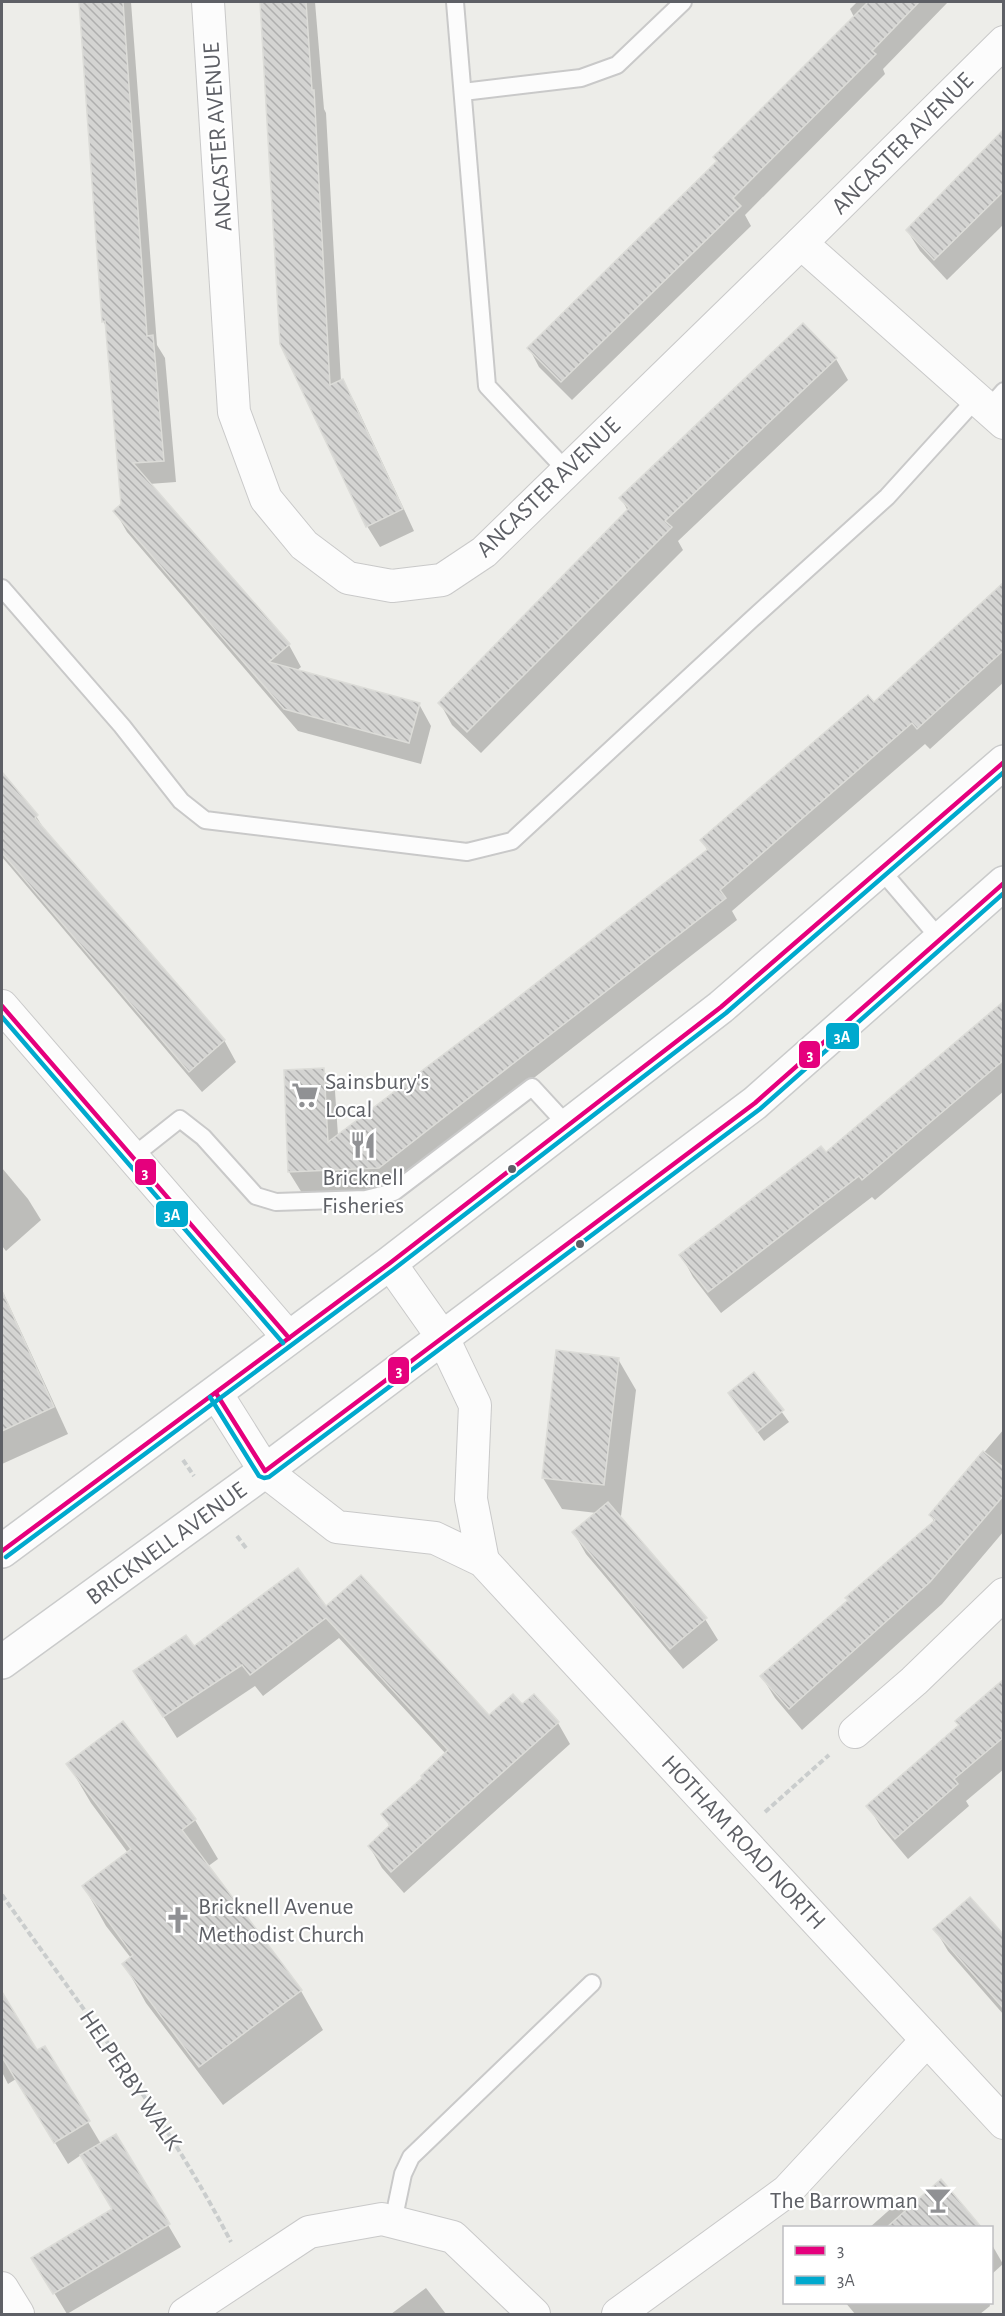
<svg xmlns="http://www.w3.org/2000/svg" width="1005" height="2316" font-family="'Alegreya Sans',sans-serif">
<style>
.shadow{fill:#0003}
.building{fill:url(#building-back-hatch);stroke:#dcdcd8;stroke-width:1.5}
.lines{fill:none;stroke-linecap:round;stroke-linejoin:round}
.lane-casing{stroke:#c9c9c9;stroke-width:20}
.street-casing{stroke:#c9c9c9;stroke-width:34}
.secondary-casing{stroke:#cacbcb;stroke-width:36}
.path{stroke:#cacdcd;stroke-width:4;stroke-dasharray:6 3;stroke-linecap:butt}
.lane{stroke:#fcfcfc;stroke-width:16}
.street{stroke:#fcfcfc;stroke-width:32}
.secondary{stroke:#fcfcfc;stroke-width:33}
.bus-1-casing{stroke:#fff;stroke-width:9}
.bus-2-casing{stroke:#fff;stroke-width:9}
.bus-1{stroke:#e5007d;stroke-width:4.5}
.bus-2{stroke:#00a9ce;stroke-width:4.5}
.bus-dot{fill:#5e6066;stroke:#fff;stroke-width:2}
.labels{text-anchor:middle;stroke-width:4.5;stroke-linejoin:round;paint-order:stroke}
.street-label{font-size:24px;fill:#5e6066;stroke:#fff}
.poi-label{font-size:24px;fill:#5e6066;stroke:#fff;text-anchor:start}
.line-badge{stroke:#fff;stroke-width:2}
.badge-label{font-size:16px;text-anchor:middle;font-weight:bold;fill:#fff}
</style>
<defs>
<pattern id="building-back-hatch" width="6" height="6" patternUnits="userSpaceOnUse" patternTransform="scale(1.5)"><rect width="6" height="6" fill="#d4d4d2"/><path d="M-1 5l2 2M0 0l6 6M5-1l2 2" fill="none" stroke="#afafae"/></pattern>
</defs>
<rect width="100%" height="100%" fill="#edede9"/>
<g class="shadow">
<path d="M80,2H131L157,345L165,358L176,482L149,484L289,645L301,667L296,671L419,704L431,726L421,764L298,731L127,532L115,511L122,504L107,328L103,321Z"/>
<path d="M261,2H315L324,109L326,113L341,382L343,381L355,403L414,531L380,547L367,526L281,343Z"/>
<path d="M857,2H948L883,69L885,74L745,215L751,226L572,400L539,367L529,348L718,162L854,17L850,9Z"/>
<path d="M1004,131V224L947,280L920,251L907,230Z"/>
<path d="M836,359L848,380L678,541L683,550L481,753L452,725L440,703L628,511L621,498Z"/>
<path d="M1004,585V682L930,749L925,744L732,911L737,920L391,1189L302,1193L289,1172L323,1069L335,1091L338,1136L708,851L702,841L874,704Z"/>
<path d="M2,774L36,816L47,834L224,1040L236,1062L202,1092L2,857Z"/>
<path d="M1004,1003V1091L875,1200L872,1197L721,1313L693,1277L681,1255L826,1154Z"/>
<path d="M2,1168L28,1199L41,1220L6,1251L2,1246Z"/>
<path d="M2,1290L68,1434L2,1464Z"/>
<path d="M618,1359L636,1390L621,1516L618,1515L705,1619L718,1640L683,1669L586,1554L574,1533L597,1513L562,1509L543,1478Z"/>
<path d="M754,1374L789,1422L764,1441L729,1394Z"/>
<path d="M1004,1429V1531L942,1604L802,1730L775,1698L762,1677L849,1601L934,1522L931,1515Z"/>
<path d="M326,1608L489,1717L522,1707L558,1723L570,1744L404,1893L382,1868L369,1846L390,1827L383,1814L424,1778L446,1754L339,1638L263,1696L255,1686L177,1738L135,1672L193,1649Z"/>
<path d="M1004,1681V1769L966,1801L969,1806L908,1859L881,1827L868,1806L960,1726Z"/>
<path d="M123,1723L195,1820L218,1859L207,1867L301,1991L323,2030L223,2105L146,2003L124,1964L131,1958L106,1926L84,1887L128,1853L91,1803L68,1764Z"/>
<path d="M935,1929L1004,1939V2015L948,1951Z"/>
<path d="M2,1995L37,2053L44,2048L101,2144L116,2136L181,2247L67,2314L33,2258L114,2210L81,2155L68,2164L16,2079L8,2084L2,2072Z"/>
<path d="M904,2197L912,2206L980,2228H869Z"/>
<path d="M992,2245L1003,2264L992,2274Z"/>
<path d="M426,2288L446,2314H391Z"/>
<path d="M845,2302H989L990,2306L980,2314H855Z"/>
</g>
<g class="building">
<path d="M79,2H123L147,336L153,335L164,461L133,463L290,644L269,662L420,703L409,743L284,709L113,511L121,504L105,321L102,322Z"/>
<path d="M260,2H306L312,90H314L330,385L343,379L403,509L366,527L280,344Z"/>
<path d="M868,2H919L872,51L876,54L733,198L741,206L561,382L527,348L717,161L713,157Z"/>
<path d="M1004,129V191L934,260L906,230Z"/>
<path d="M803,323L837,358L665,521L672,527L467,732L438,703L629,508L619,498Z"/>
<path d="M1004,582V650L917,729L912,723L720,890L726,898L379,1168L288,1172L284,1070L324,1068L328,1142L498,1013L708,849L700,840L868,695L874,702Z"/>
<path d="M2,772L38,815L35,818L225,1040L189,1072L2,853Z"/>
<path d="M1004,1001V1060L862,1180L859,1176L708,1292L679,1255L821,1146L826,1152Z"/>
<path d="M2,1291L54,1407L2,1431Z"/>
<path d="M556,1350L619,1358L604,1485L542,1478Z"/>
<path d="M754,1372L784,1410L757,1432L728,1393Z"/>
<path d="M983,1451L1004,1468V1495L930,1582L789,1709L760,1676L848,1600L845,1598L935,1520L929,1515Z"/>
<path d="M608,1502L707,1618L670,1649L572,1532Z"/>
<path d="M298,1568L326,1606L361,1575L489,1715L513,1694L522,1704L534,1694L559,1722L391,1872L368,1846L390,1825L381,1814L422,1778L421,1776L448,1750L326,1618L250,1675L242,1665L163,1717L133,1671L186,1635L194,1646Z"/>
<path d="M1004,1679V1737L954,1779L958,1784L895,1839L866,1806L959,1725L955,1721Z"/>
<path d="M123,1721L196,1819L182,1830L302,1990L199,2067L122,1964L133,1955L82,1886L131,1849L66,1764Z"/>
<path d="M970,1897L1004,1935V2009L933,1929Z"/>
<path d="M2,1992L37,2050L45,2046L90,2121L54,2143L2,2057Z"/>
<path d="M116,2134L170,2224L53,2294L31,2258L112,2209L80,2155Z"/>
<path d="M941,2179L982,2228H886Z"/>
</g>
<g class="lines">
<defs>
<g id="lane">
<path d="M455,2L487,386L566,470"/>
<path d="M463,92L581,78L617,65L683,2"/>
<path d="M988,409L1004,391"/>
<path d="M2,588L122,726L181,801L205,820L467,852L512,841L752,619L887,497L976,399"/>
<path d="M881,870L941,940"/>
<path d="M132,1157L180,1119L203,1137L256,1196L276,1202L366,1199L394,1192L532,1087L568,1126"/>
<path d="M393,2222L403,2174L411,2157L592,1983"/>
</g>
<g id="street">
<path d="M208,2L234,412L266,499L304,545L348,578L392,586L442,580L484,552L801,243L1004,42"/>
<path d="M801,243L1004,423"/>
<path d="M2,1006L289,1338"/>
<path d="M390,1263L443,1338L475,1405L471,1499L483,1561"/>
<path d="M216,1393L265,1471L337,1527L435,1538L483,1561L1004,2123"/>
<path d="M855,1732L914,1681L1004,1594"/>
<path d="M2,2288L18,2314"/>
<path d="M185,2314L309,2232L382,2219L453,2237L534,2314"/>
<path d="M618,2314L787,2191L927,2040"/>
</g>
<g id="secondary">
<path d="M2,1551L390,1263L721,1007L1004,762"/>
<path d="M2,1662L265,1471L755,1103L1004,883"/>
</g>
</defs>
<use href="#lane" class="lane-casing"/>
<use href="#street" class="street-casing"/>
<use href="#secondary" class="secondary-casing"/>
<g class="path">
<path d="M183,1460L194,1476"/>
<path d="M237,1536L246,1548"/>
<path d="M765,1812L829,1755"/>
<path d="M2,1895C82,2008 167,2118 231,2242"/>
</g>
<use href="#lane" class="lane"/>
<use href="#street" class="street"/>
<use href="#secondary" class="secondary"/>
<defs>
<g id="bus-1">
<path d="M2,1006L289,1338"/>
<path d="M216,1393L265,1471L755,1103L1004,883"/>
<path d="M2,1551L390,1263L721,1007L1004,762"/>
</g>
<g id="bus-2">
<path d="M2,1017L283,1343"/>
<path d="M210,1397L259,1476L264,1478L269,1477L760,1109L1004,893"/>
<path d="M6,1557L394,1269L726,1013L1004,772"/>
</g>
</defs>
<use href="#bus-1" class="bus-1-casing"/>
<use href="#bus-2" class="bus-2-casing"/>
<use href="#bus-1" class="bus-1"/>
<use href="#bus-2" class="bus-2"/>
</g>
<defs>
<symbol id="supermarket-bare" viewBox="-9 -9 18 18"><path d="M-6-5.5h2.5l.6 2H6L4.5 2H-2.5L-4.4-4H-6ZM-1.5 3.2a1.3 1.3 0 1 0 .1 0ZM3 3.2a1.3 1.3 0 1 0 .1 0Z" fill="#909194" stroke="#fff" stroke-width="2.5" paint-order="stroke"/></symbol>
<symbol id="restaurant-bare" viewBox="-9 -9 18 18"><path d="M-5-6h1v4h1v-4h1v4h1v-4h1v5L-1.5 .5V6h-2V.5L-5-1ZM5-6V6H3V1.5H1.5Q1.5-4 5-6Z" fill="#909194" stroke="#fff" stroke-width="2.5" paint-order="stroke"/></symbol>
<symbol id="church-bare" viewBox="-9 -9 18 18"><path d="M-1.2-6h2.4v3.5h3.3v2.4h-3.3V6h-2.4V-.1h-3.3v-2.4h3.3Z" fill="#909194" stroke="#fff" stroke-width="2.5" paint-order="stroke"/></symbol>
<symbol id="bar-bare" viewBox="-9 -9 18 18"><path d="M-6-5H6L.8 .8V4.5H3.5V6h-7V4.5H-.8V.8Z" fill="#909194" stroke="#fff" stroke-width="2.5" paint-order="stroke"/></symbol>
</defs>
<g fill-rule="evenodd">
<use href="#supermarket-bare" x="286" y="1076" width="38" height="38"/>
<use href="#restaurant-bare" x="344" y="1126" width="38" height="38"/>
<use href="#church-bare" x="159" y="1901" width="38" height="38"/>
<use href="#bar-bare" x="919" y="2181" width="38" height="38"/>
</g>
<g class="bus-dot">
<circle cx="512" cy="1169" r="5"/>
<circle cx="580" cy="1244" r="5"/>
</g>
<g class="labels">
<g class="street-label">
<text transform="translate(217 137) rotate(-94)" y="8">ANCASTER AVENUE</text>
<text transform="translate(902 143) rotate(-45)" y="8">ANCASTER AVENUE</text>
<text transform="translate(548 487) rotate(-44)" y="8">ANCASTER AVENUE</text>
<text transform="translate(166 1543) rotate(-36)" y="8">BRICKNELL AVENUE</text>
<text transform="translate(744 1842) rotate(47)" y="8">HOTHAM ROAD NORTH</text>
<text transform="translate(131 2080) rotate(56)" y="8">HELPERBY WALK</text>
</g>
<g class="poi-label">
<text x="325" y="1089">Sainsbury's<tspan x="325" dy="28">Local</tspan></text>
<text x="363" y="1185" text-anchor="middle">Bricknell<tspan x="363" dy="28">Fisheries</tspan></text>
<text x="198" y="1914">Bricknell Avenue<tspan x="198" dy="28">Methodist Church</tspan></text>
<text x="918" y="2208" text-anchor="end">The Barrowman</text>
</g>
</g>
<g class="line-badge">
<rect x="825" y="1022" width="35" height="28" rx="6" fill="#00a9ce"/>
<rect x="798" y="1040" width="23" height="29" rx="6" fill="#e5007d"/>
<rect x="134" y="1158" width="23" height="28" rx="6" fill="#e5007d"/>
<rect x="155" y="1200" width="34" height="28" rx="6" fill="#00a9ce"/>
<rect x="387" y="1356" width="23" height="29" rx="6" fill="#e5007d"/>
</g>
<g class="badge-label">
<text x="842" y="1042">3A</text>
<text x="810" y="1060">3</text>
<text x="145" y="1178">3</text>
<text x="172" y="1220">3A</text>
<text x="399" y="1376">3</text>
</g>
<rect width="1005" height="2316" fill="none" stroke="#5e6066" stroke-width="6"/>
<rect x="783" y="2226" width="210" height="78" fill="#ffffff" stroke="#bfbfc2" stroke-width="1.5"/>
<rect x="795" y="2246" width="30" height="9" fill="#e5007d" stroke="#bfbfc2" stroke-width="1.5"/>
<text x="837" y="2256" font-size="18" fill="#5e6066">3</text>
<rect x="795" y="2276" width="30" height="9" fill="#00a9ce" stroke="#bfbfc2" stroke-width="1.5"/>
<text x="837" y="2286" font-size="18" fill="#5e6066">3A</text>
</svg>
